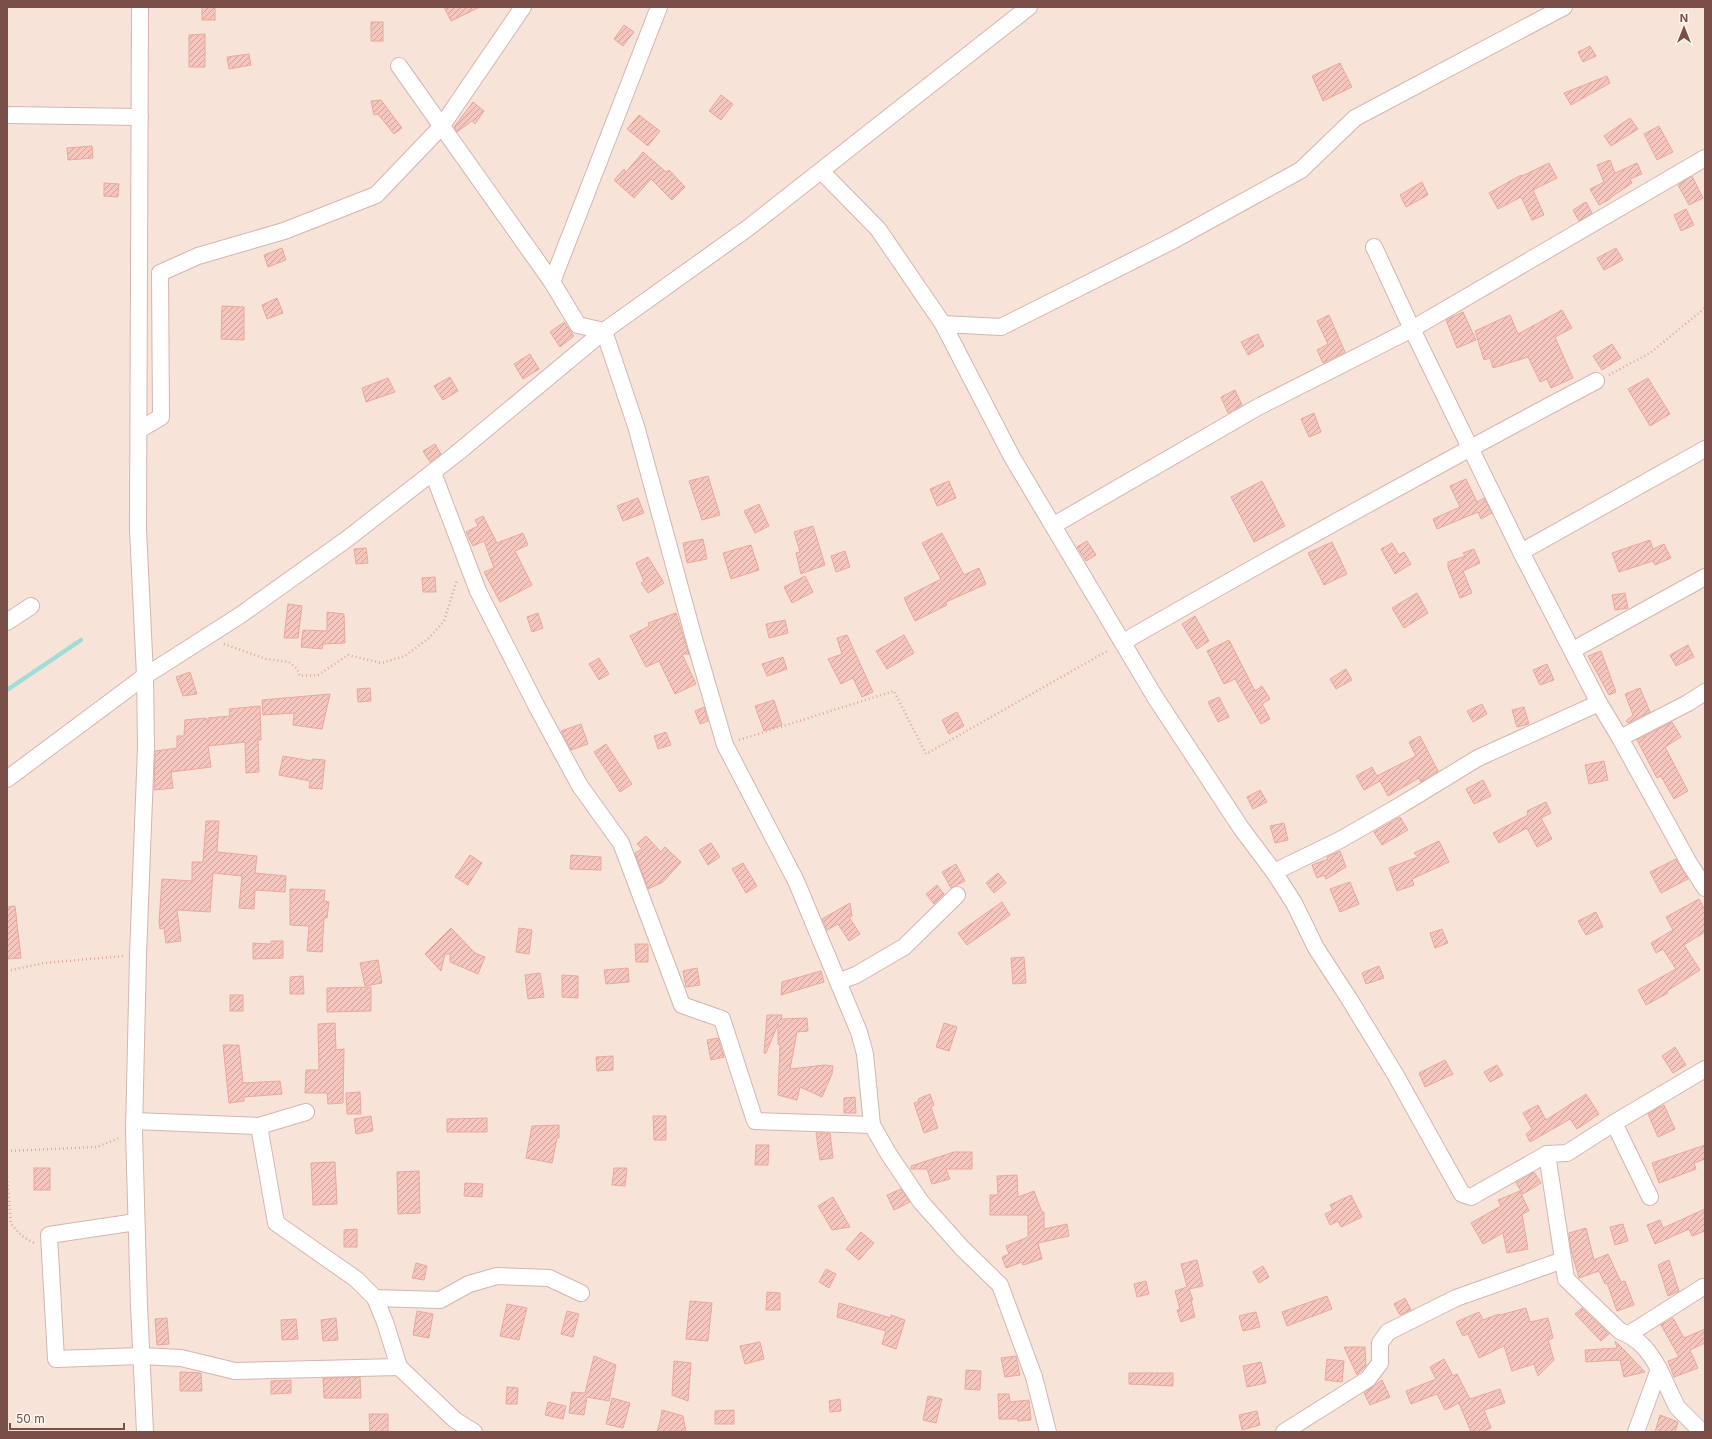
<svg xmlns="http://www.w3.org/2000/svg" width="1712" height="1439" font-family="Inter,sans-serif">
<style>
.residential{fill:#f8e3d8}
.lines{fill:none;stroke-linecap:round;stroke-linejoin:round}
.stream{stroke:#9fddd8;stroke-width:4.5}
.building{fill:url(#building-hatch);stroke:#eaa89c}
.minor-casing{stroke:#d4b6af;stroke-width:18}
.path{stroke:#dca99f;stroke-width:2.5;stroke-dasharray:1 3;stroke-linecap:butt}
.minor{stroke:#fff;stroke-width:16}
</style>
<defs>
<pattern id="building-hatch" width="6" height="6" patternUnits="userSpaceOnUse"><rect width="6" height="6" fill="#f6c6bd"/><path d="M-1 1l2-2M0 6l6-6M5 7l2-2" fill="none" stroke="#cca39c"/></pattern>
</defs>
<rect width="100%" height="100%" fill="#fef0e8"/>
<rect class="residential" x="7" y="7" width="1698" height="1425"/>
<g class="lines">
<path class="stream" d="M7,690L81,640"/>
</g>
<g class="building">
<rect x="202" y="7" width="13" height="13"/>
<path d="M444,7H480L451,21Z"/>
<rect x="371" y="22" width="12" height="19"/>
<path d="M624,25L634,32L623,46L614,39Z"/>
<path d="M205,34V67H189V35Z"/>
<path d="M1590,46L1596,56L1583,62L1578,52Z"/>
<path d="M249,54L251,65L229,69L227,57Z"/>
<path d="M1340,63L1352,87L1323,101L1312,76Z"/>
<path d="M1607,76L1610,83L1571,105L1564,93Z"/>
<path d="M721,95L733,104L721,120L709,111Z"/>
<path d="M381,100L402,128L394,134L378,114L374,115L371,101Z"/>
<path d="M473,102L484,111L475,124L472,121L457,132L454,127Z"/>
<path d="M639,115L660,131L648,146L627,129Z"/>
<path d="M1630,118L1638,129L1611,146L1604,136Z"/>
<path d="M1659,126L1673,152L1657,160L1644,134Z"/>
<path d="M92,146L93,158L68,160L67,148Z"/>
<path d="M643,152L666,172L669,170L685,187L672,200L651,179L634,198L614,180L624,169L626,172Z"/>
<path d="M1610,160L1615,173L1637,163L1642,174L1630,179L1632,183L1610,198V199L1599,205L1590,189L1604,182L1597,165Z"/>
<path d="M1549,163L1557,178L1533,190L1544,215L1532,220L1521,197L1498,209L1489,193L1521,175L1522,176Z"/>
<path d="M1692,176L1703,198L1689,205L1678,185Z"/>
<path d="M1422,182L1428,195L1406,207L1400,195Z"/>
<path d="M104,183L119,184L118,197L104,196Z"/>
<path d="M1586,202L1592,213L1579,221L1573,210Z"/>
<path d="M1686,209L1694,225L1681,231L1674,215Z"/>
<path d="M282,248L286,260L268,267L264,255Z"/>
<path d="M1616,248L1623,260L1604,270L1597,258Z"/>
<path d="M277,298L283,313L267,319L262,305Z"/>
<path d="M222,306L244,307V340L221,339Z"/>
<path d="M1562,310L1572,328L1555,337L1573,378L1551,388L1547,379L1540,382L1528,357L1493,368L1490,358L1484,360L1475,331L1510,315L1518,334Z"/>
<path d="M1463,312L1476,340L1457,348L1446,320Z"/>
<path d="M1329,315L1345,352L1323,363L1317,350L1328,344L1317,321Z"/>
<path d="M564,322L574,336L560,347L550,332Z"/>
<path d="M1258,334L1264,346L1248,355L1241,342Z"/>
<path d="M1612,344L1621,358L1602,370L1593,356Z"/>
<path d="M530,354L539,369L523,379L514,364Z"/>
<path d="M450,377L458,391L443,400L434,386Z"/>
<path d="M388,378L395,392L366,402L362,388Z"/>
<path d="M1648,378L1670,414L1650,426L1628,389Z"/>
<path d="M1235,390L1242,405L1228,413L1221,397Z"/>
<path d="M1314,413L1321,432L1309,437L1301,419Z"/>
<path d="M435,444L441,454L430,462L423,451Z"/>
<path d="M708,476L720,515L702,520L689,481Z"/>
<path d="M1466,479L1477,502L1484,498L1492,513L1481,519L1478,512L1437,529L1433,519L1460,507L1450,486Z"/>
<path d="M949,481L956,498L937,506L930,489Z"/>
<path d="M1262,481L1285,526L1254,542L1231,497Z"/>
<path d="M638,498L644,513L623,521L617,506Z"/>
<path d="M759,504L769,526L755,533L744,511Z"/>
<path d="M483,516L497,543L523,533L528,545L515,551L532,585L500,602L484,572L494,568L484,541L473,546L466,532L478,526L475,520Z"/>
<path d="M813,526L825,565L801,574L796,553L800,552L794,532Z"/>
<path d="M942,533L964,575L979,568L986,584L946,602L947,605L915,621L904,598L941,579L922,543Z"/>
<path d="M703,539L707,559L687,563L683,543Z"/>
<path d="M1650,540L1653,549L1664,544L1671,558L1655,565L1653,561L1619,572L1612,553Z"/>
<path d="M1087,541L1096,555L1086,561L1077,547Z"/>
<path d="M1332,542L1347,574L1324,585L1308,553Z"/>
<path d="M1392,543L1399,555L1404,552L1411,564L1395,574L1381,549Z"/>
<path d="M751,545L759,570L731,579L723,553Z"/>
<path d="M366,548L368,563L356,564L354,549Z"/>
<path d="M1474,549L1480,563L1463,571L1472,593L1460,598L1448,567V562L1465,556L1463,553Z"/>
<path d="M845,551L850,567L836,572L831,556Z"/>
<path d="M648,557L664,583L648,593L641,583L644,581L636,563Z"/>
<path d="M805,576L813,592L792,603L784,587Z"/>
<path d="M435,577L436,592H423L422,578Z"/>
<path d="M1417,593L1428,613L1404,628L1392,608Z"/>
<path d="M1625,593L1628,608L1615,610L1612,595Z"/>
<path d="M288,604L302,606L298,638H284Z"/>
<path d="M327,612L344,614L345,643L323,644L322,649L301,647L303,630L327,631Z"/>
<path d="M538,613L543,628L532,632L527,617Z"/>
<path d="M676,613L689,654H682L696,684L675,694L659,661L646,667L630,636L649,626L648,623Z"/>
<path d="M1195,616L1209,641L1197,649L1182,624Z"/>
<path d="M785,620L788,633L769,638L766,624Z"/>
<path d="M847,635L873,692L862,697L853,678L841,684L828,659L842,654L837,638Z"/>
<path d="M904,635L914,653L887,669L876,651Z"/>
<path d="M1229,640L1255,691L1262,686L1270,699L1262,704L1270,719L1261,724L1235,679L1224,684L1207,651Z"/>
<path d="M1688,645L1694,657L1676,666L1670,655Z"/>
<path d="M1601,651L1616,692L1609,695L1588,656Z"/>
<path d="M783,657L787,669L767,676L762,664Z"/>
<path d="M599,658L609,674L599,680L589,664Z"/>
<path d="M1547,664L1554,680L1540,685L1533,670Z"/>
<path d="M1346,669L1352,680L1336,689L1330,679Z"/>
<path d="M190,672L197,694L183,696L176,677Z"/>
<path d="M370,688L371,701L358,702L357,689Z"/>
<path d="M1640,688L1650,712L1628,723L1626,721L1633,715L1625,694Z"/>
<path d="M330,694L322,729L293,725L294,713L263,715L262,700Z"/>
<path d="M1219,697L1229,717L1218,722L1208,702Z"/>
<path d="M774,700L782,725L764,731L755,706Z"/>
<path d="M1482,704L1487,714L1473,722L1467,711Z"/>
<path d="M260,706L261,740H258L259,772L246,773L245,742L208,746L211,767L171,772L173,788L154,790L155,751L177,748V736H184L185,720L206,718L208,724V718L230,716L229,709Z"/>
<path d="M704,707L708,721L700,724L695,711Z"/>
<path d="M1524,707L1529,724L1517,727L1512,710Z"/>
<path d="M957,712L964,726L949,734L942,720Z"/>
<path d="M1672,722L1681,737L1665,747L1688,791L1674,799L1661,776L1657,778L1637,740Z"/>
<path d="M581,724L588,744L571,750L561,731Z"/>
<path d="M666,732L671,745L658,749L654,736Z"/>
<path d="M1420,736L1438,771L1421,782L1419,778L1388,796L1380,781L1364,790L1356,776L1372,767L1377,776L1416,756L1409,742Z"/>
<path d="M606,744L632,784L620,792L594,752Z"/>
<path d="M283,756L312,761V759L325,760L322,789L309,788L310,781L279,775Z"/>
<path d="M1604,761L1608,780L1589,784L1585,765Z"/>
<path d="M1483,780L1491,796L1474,804L1466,789Z"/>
<path d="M1260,790L1267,802L1253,809L1247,797Z"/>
<path d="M1546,802L1551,813L1541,818L1552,839L1537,847L1527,828L1499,843L1493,833L1528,815L1527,811Z"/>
<path d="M1400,817L1408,830L1382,845L1374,832Z"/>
<path d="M206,821H219L217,852L257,856L255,873L286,876L285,892L255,890L254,909L239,908L242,876L213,873L210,912L177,910L181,941L166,943L164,928L160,929L159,922L162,879L192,881V862H203Z"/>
<path d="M1284,823L1288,840L1275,843L1270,826Z"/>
<path d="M646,836L661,852L665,847L681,862L663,882L648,889L635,853L642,849L637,844Z"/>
<path d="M1439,841L1449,862L1412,879L1414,885L1397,891L1389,868L1418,857L1414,853Z"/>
<path d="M711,843L720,857L708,865L699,850Z"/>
<path d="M1340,851L1346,867L1326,879L1324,875L1317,878L1312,865L1328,859L1327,857Z"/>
<path d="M470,855L482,863L468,885L455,877Z"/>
<path d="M571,855L601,857V870L570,869Z"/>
<path d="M1676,859L1688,879L1661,893L1650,872Z"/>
<path d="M743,863L757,886L746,893L732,869Z"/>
<path d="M956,864L965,881L951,888L942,872Z"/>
<path d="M998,873L1006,883L994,893L986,883Z"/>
<path d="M1350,882L1359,904L1340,912L1330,889Z"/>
<path d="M937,885L944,894L934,904L926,894Z"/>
<path d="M290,889L325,890L324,901L329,902L327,918H324L322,952L307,951L309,926L290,925Z"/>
<path d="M1699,899L1705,910V932L1684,945L1700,970L1667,991L1668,993L1646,1005L1638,990L1676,969L1663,949L1656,953L1651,943L1673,930L1666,917Z"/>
<path d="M1002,902L1010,915L967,945L958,933Z"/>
<path d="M850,903L852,916L849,917L860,934L849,941L838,924L827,930L822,919Z"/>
<path d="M15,906L21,958L7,959V907Z"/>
<path d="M1596,912L1603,927L1586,935L1578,921Z"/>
<path d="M451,928L475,953L485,957L478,974L450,962V954H445L441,971L425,954Z"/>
<path d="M519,928L532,930L529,954L516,952Z"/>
<path d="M1442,929L1448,943L1435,948L1430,933Z"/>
<path d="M271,941H283V958L253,959V943L271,944Z"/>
<path d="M635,944H648V962H636Z"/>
<path d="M1024,957L1026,983L1013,984L1011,958Z"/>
<path d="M378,960L382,983L365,986L360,963Z"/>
<path d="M1379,966L1384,978L1366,984L1362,973Z"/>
<path d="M628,968L629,982L606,984L604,970Z"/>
<path d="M697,968L700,985L686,987L683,971Z"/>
<path d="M821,971L824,982L781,995L782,982Z"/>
<path d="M540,973L544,997L528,999L525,975Z"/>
<path d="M562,975L578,976V998L562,997Z"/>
<path d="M303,976L304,994H290V977Z"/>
<path d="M371,987V1011L327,1012V988Z"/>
<rect x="230" y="995" width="13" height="16"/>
<path d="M767,1015H782L781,1019L807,1018L808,1031L797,1032L790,1069L825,1065L833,1066L832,1074L822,1097L800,1087L797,1100L778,1095L780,1045L778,1044V1024L766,1053H764Z"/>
<path d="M335,1023L336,1050L344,1049L343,1103L328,1104L327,1093H305L306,1070H319L318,1024Z"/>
<path d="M944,1023L957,1027L949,1051L936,1047Z"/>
<path d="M718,1038L724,1057L711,1060L707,1040Z"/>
<path d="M223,1045H239L243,1083L280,1081L282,1094L244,1097V1101L229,1103Z"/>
<path d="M1675,1047L1686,1065L1673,1073L1662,1056Z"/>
<path d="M613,1056V1070L597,1071L596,1057Z"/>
<path d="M1445,1060L1453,1074L1425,1087L1419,1073Z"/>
<path d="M1497,1065L1503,1075L1490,1082L1484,1072Z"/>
<path d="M360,1092L361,1114H347L346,1093Z"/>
<path d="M930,1094L934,1105L931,1107L938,1128L924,1133L914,1103L919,1101L918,1099Z"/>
<path d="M1586,1094L1599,1114L1577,1129L1570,1119L1530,1142L1526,1134L1532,1129L1523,1113L1538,1105L1546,1120Z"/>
<path d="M855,1097L856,1113H844V1098Z"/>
<path d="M1664,1105L1675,1129L1658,1137L1648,1114Z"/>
<path d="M371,1116L373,1131L356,1134L354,1119Z"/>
<path d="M653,1116H666V1140H654Z"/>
<path d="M487,1118V1132H447V1119Z"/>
<path d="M559,1125V1138H557L552,1163L526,1158L532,1126Z"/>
<path d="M816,1133H830L833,1158L820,1160Z"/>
<path d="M756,1145H769L768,1165H755Z"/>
<path d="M1705,1145V1159L1694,1163L1696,1169L1659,1183L1652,1163Z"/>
<path d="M954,1152H972V1169H946L950,1179L932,1184L927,1169H911V1166Z"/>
<path d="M335,1162L337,1204L313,1205L311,1163Z"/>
<rect x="34" y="1168" width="16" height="22"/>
<path d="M614,1168H627L625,1186L612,1185Z"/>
<path d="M419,1171L420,1213L398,1214L397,1172Z"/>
<path d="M1534,1172L1541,1183L1523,1194L1516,1183Z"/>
<path d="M1017,1175L1018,1197L1034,1191L1042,1212H1044V1229L1067,1224L1069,1236L1038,1243L1042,1259L1023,1265L1022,1262L1006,1268L1002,1257L1009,1254L1006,1246L1028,1237V1215H990V1195H998L997,1176Z"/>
<path d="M465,1183L483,1184L482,1197L464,1196Z"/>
<path d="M901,1189L910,1202L894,1210L887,1195Z"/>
<path d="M1520,1191L1529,1211L1522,1214L1528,1249L1507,1253L1503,1233L1483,1244L1471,1223L1501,1206L1498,1200Z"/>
<path d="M1351,1195L1362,1217L1341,1227L1338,1221L1330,1225L1325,1214L1333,1210L1330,1205Z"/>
<path d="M833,1197L850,1227L832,1230L818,1206Z"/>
<path d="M1705,1209V1231L1692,1236L1689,1229L1655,1244L1647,1225L1660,1220L1663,1228Z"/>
<path d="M1623,1224L1628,1241L1615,1245L1610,1227Z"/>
<path d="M1586,1228L1594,1260L1608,1254L1621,1282L1625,1281L1634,1305L1617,1311L1607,1283L1605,1284L1599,1271L1579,1278L1571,1250L1569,1233Z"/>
<path d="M357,1229V1247H344V1230Z"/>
<path d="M861,1232L874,1243L859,1260L846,1249Z"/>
<path d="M1197,1260L1203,1286L1189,1289L1193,1300H1191L1195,1317L1181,1322L1177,1310L1180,1309L1175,1291L1187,1287L1181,1264Z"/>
<path d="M1669,1260L1679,1291L1668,1296L1658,1265Z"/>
<path d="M416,1263L427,1266L424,1280L412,1278Z"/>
<path d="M1263,1266L1269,1277L1259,1283L1253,1272Z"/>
<path d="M826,1269L836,1274L829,1288L819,1282Z"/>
<path d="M1146,1281L1149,1294L1137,1297L1134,1284Z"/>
<path d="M767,1292L780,1293V1310H766Z"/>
<path d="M1327,1296L1332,1309L1287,1326L1282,1312Z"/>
<path d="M1405,1298L1411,1310L1400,1315L1394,1304Z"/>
<path d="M690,1301L712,1303L708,1341L686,1339Z"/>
<path d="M839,1303L891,1318V1315L905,1320L896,1349L882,1344L886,1331L837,1317Z"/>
<path d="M507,1304L527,1308L519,1340L500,1336Z"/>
<path d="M1526,1308L1530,1322L1548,1318L1553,1338L1548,1340L1554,1360L1538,1376L1534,1364L1512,1371L1504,1346L1479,1358L1468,1334L1463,1336L1456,1322L1479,1312L1483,1320L1499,1314L1500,1315Z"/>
<path d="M1582,1308L1609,1334L1601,1341L1575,1314Z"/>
<path d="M417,1311L433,1314L429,1338L413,1335Z"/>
<path d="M567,1311L579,1314L573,1337L561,1334Z"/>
<path d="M1256,1312L1260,1327L1243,1331L1239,1316Z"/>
<path d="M167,1318L169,1344L157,1345L155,1319Z"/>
<path d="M336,1318L338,1340L323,1341L321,1320Z"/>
<path d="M1673,1318L1684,1338L1705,1329V1343L1690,1350L1698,1368L1674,1377L1668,1361L1679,1357L1661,1325Z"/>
<path d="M296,1319L298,1339L282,1340L281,1320Z"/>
<path d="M1615,1341L1624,1350L1645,1372L1624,1377L1620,1360L1586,1362L1585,1350L1617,1348Z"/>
<path d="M760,1342L764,1359L745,1364L740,1346Z"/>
<path d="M1344,1347H1365L1366,1366L1357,1375Z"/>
<path d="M594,1356L616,1365L609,1401L587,1397L584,1415L569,1413L572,1392L585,1393Z"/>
<path d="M1016,1356L1020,1375L1005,1377L1001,1358Z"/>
<path d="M1327,1359L1344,1361L1342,1382L1325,1380Z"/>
<path d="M1444,1359L1453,1376L1457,1374L1470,1399L1500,1389L1505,1403L1484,1410L1491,1428L1482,1432H1471L1459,1403L1445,1410L1437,1394L1411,1404L1406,1391L1436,1379L1430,1367Z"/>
<path d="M674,1361L691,1363L688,1401L672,1395Z"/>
<path d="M1261,1362L1266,1383L1247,1387L1243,1366Z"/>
<path d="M966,1370L981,1371L980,1390L965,1389Z"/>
<path d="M180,1372L201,1373L202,1391H180Z"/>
<path d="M1129,1373H1173V1386L1129,1384Z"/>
<path d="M360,1377L361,1398H324L323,1378Z"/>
<path d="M291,1380V1393L271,1394V1381Z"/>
<path d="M1382,1380L1390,1397L1370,1405L1364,1393Z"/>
<path d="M507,1387L518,1388L517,1404H506Z"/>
<path d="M998,1394H1009L1010,1402L1029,1400L1031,1420L1018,1421V1419H999Z"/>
<path d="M928,1396L942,1399L936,1423L923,1420Z"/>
<path d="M612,1398L630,1403L623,1428L606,1424Z"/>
<path d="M840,1399L841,1411L830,1412L829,1401Z"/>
<path d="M548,1402L566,1406L563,1419L545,1415Z"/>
<path d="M662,1410L683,1416L686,1432H657L661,1417Z"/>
<path d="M734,1410V1424H715V1411Z"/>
<path d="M1257,1411L1260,1425L1242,1430L1239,1415Z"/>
<path d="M369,1414H388V1432H370Z"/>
<path d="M1660,1415L1678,1422L1675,1432H1655Z"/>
</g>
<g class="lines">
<defs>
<g id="minor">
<path d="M140,7L138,529L145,676L146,747L138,955L134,1132L139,1306L145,1432"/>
<path d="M399,66L552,282L578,325L604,331L636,426L693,635L725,745L796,881L859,1032L865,1054L872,1125L888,1153L921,1202L962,1248L1000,1285L1034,1377L1048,1432"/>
<path d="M7,115L140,117"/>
<path d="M821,171L878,229L943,324L1012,457L1155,697L1241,828L1274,872L1294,903L1316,948L1348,997L1395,1074L1462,1194L1471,1197L1547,1154L1567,1153L1614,1123L1705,1069"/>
<path d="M1374,247L1412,329L1521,552L1599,703L1620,738L1689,863L1705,888"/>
<path d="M552,282L659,7"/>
<path d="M943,324L1001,327L1172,241L1301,170L1355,118L1564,7"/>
<path d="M139,430L161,417L160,273L198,256L284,231L376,195L441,127L523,7"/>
<path d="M433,473L478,591L537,707L580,786L621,843L682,1005L722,1019L755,1121L872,1125"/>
<path d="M1054,525L1258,407L1412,329L1705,158"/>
<path d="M1521,552L1705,449"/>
<path d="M7,622L31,606"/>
<path d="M1123,642C1280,552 1437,465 1596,381"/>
<path d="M1573,650L1705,577"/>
<path d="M1620,738L1688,703L1705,692"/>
<path d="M7,779L145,676L239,616L347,539L456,454L604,331L748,228L1029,7"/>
<path d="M1274,872L1340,840L1401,805L1478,758L1599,703"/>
<path d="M838,982L856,975L904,947L957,895"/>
<path d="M134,1121L259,1126L276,1223L356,1279L375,1298L385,1322L399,1367"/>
<path d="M1614,1123L1650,1197"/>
<path d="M259,1126L306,1112"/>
<path d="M1547,1154L1566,1279L1620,1331C1640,1339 1649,1351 1659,1369L1636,1432"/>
<path d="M136,1222L49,1235L56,1359L141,1356L181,1358L235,1371L399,1367L455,1420L474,1432"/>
<path d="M375,1298L440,1300L469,1284L497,1276L549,1278L581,1293"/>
<path d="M1629,1334L1703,1287"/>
<path d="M1659,1369L1677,1407L1702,1432"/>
<path d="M1284,1432L1368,1379L1380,1363V1343L1388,1332L1456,1298L1563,1260"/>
</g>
</defs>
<use href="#minor" class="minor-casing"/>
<g class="path">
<path d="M1609,375L1650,353L1705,308"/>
<path d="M224,644L266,659L289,662L297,669L300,676L318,675L348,655L381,663L405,656L429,638L444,621L457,580"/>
<path d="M739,740L894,691L926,754L1109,650"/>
<path d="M7,971L44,963L124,956"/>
<path d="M7,1151L97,1147L119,1138"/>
<path d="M7,1177L11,1224L22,1236L34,1243"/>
</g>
<use href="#minor" class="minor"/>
</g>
<rect width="1712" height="1439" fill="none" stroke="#7b4f49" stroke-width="16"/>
<g transform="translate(1684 28)" stroke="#fff6f0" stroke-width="3" paint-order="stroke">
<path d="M0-3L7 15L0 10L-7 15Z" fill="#7b4f49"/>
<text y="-6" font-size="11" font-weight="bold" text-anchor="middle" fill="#7b4f49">N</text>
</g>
<path d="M10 1423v6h114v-6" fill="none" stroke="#7b4f49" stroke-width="2"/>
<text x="16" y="1423" font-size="12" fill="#7b4f49" stroke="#fff6f0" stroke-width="3" paint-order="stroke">50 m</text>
</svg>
